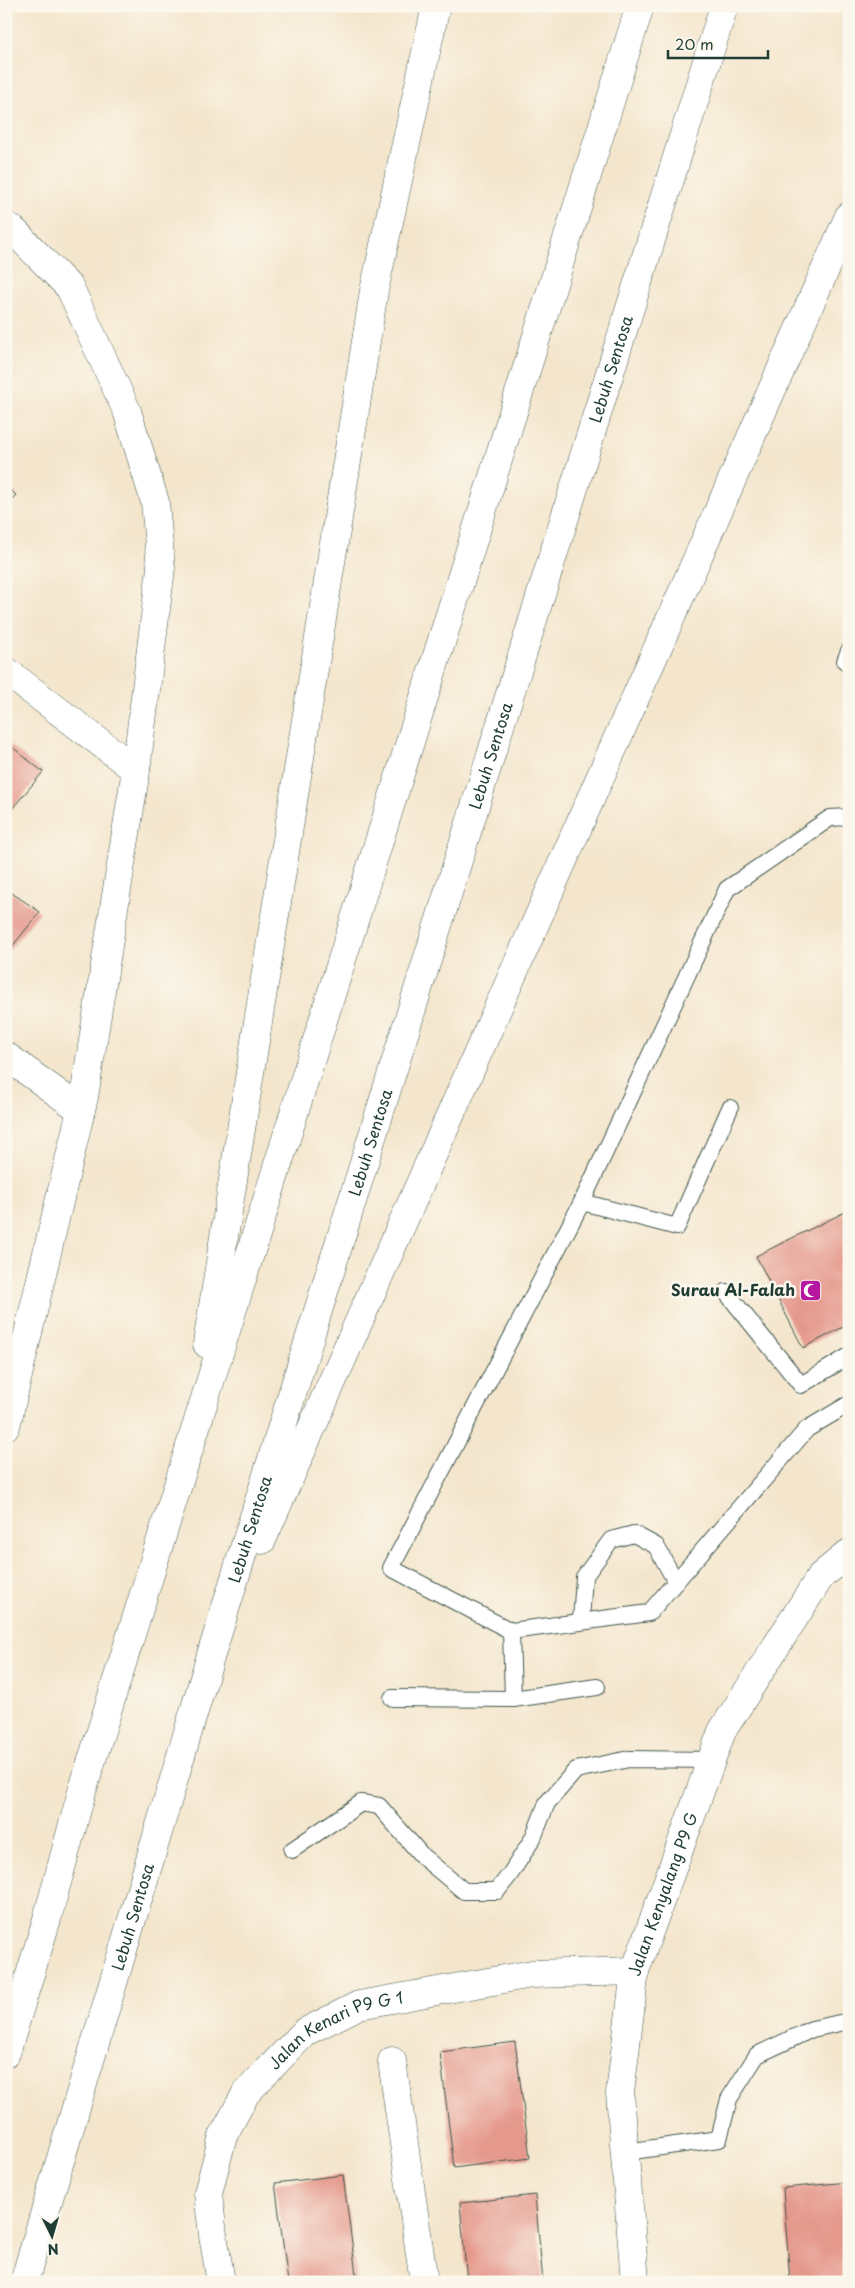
<svg xmlns="http://www.w3.org/2000/svg" width="855" height="2288" font-family="'Playpen Sans',sans-serif">
<style>
.building{fill:#e5998c}
.lines{fill:none;stroke-linecap:round;stroke-linejoin:round}
.service-casing{stroke:#3f564b;stroke-width:18}
.minor-casing{stroke:#3f564b;stroke-width:29}
.tertiary-casing{stroke:#3f564b;stroke-width:29}
.primary-casing{stroke:#3f564b;stroke-width:29}
.service{stroke:#fff;stroke-width:16}
.minor{stroke:#fff;stroke-width:28}
.tertiary{stroke:#fff;stroke-width:28}
.primary{stroke:#fff;stroke-width:28}
.labels{text-anchor:middle;stroke-width:5;stroke-linejoin:round;paint-order:stroke}
.street-label{font-size:16px;fill:#1f3d34;stroke:#fbf7ec}
.poi-label{font-size:16px;font-weight:bold;fill:#1f3d34;stroke:#fbf7ec;text-anchor:end}
</style>
<rect width="100%" height="100%" fill="#fbf7ec"/>
<filter id="ink" filterUnits="userSpaceOnUse"><feTurbulence type="fractalNoise" baseFrequency=".02" numOctaves="2"/><feDisplacementMap in="SourceGraphic" scale="10" xChannelSelector="R" yChannelSelector="G"/><feConvolveMatrix kernelMatrix="1 2 1 2 8 2 1 2 1" color-interpolation-filters="sRGB"/></filter>
<filter id="wash" filterUnits="userSpaceOnUse"><feTurbulence type="fractalNoise" baseFrequency=".0096" numOctaves="4" result="noise"/><feDisplacementMap in="SourceGraphic" scale="20" xChannelSelector="R" yChannelSelector="G"/><feGaussianBlur stdDeviation="1.12" result="paint"/><feColorMatrix in="noise" values="0 0 0 0 0 0 0 0 0 0 0 0 0 0 0 0 0 1.4 0 .05"/><feComposite in="paint" operator="in"/></filter>
<g filter="url(#wash)">
<rect width="100%" height="100%" fill="#f4e6cd"/>
<g id="blocks">
<g class="building">
<path d="M6,486L16,495L6,505Z"/>
<path d="M6,742L43,772L6,816Z"/>
<path d="M6,889L40,912L6,954Z"/>
<path d="M849,1210V1324L803,1348L756,1256Z"/>
<path d="M515,2042L530,2158L454,2168L440,2052Z"/>
<path d="M343,2175L357,2282H288L275,2183Z"/>
<path d="M849,2182V2282H790L783,2188Z"/>
<path d="M535,2195L543,2282H467L460,2203Z"/>
</g>
</g>
</g>
<g filter="url(#ink)">
<use href="#blocks" fill-opacity="0" stroke="#3f564b" stroke-width="1"/>
<g class="lines">
<defs>
<g id="service">
<path d="M849,651L845,661L849,663"/>
<path d="M849,817L830,818L727,889L582,1202L391,1568L511,1631L649,1613L807,1429L849,1404"/>
<path d="M582,1202L677,1227L730,1108"/>
<path d="M726,1292L801,1385L849,1356"/>
<path d="M581,1621L584,1577L611,1540L634,1534L656,1546L676,1582"/>
<path d="M511,1631L513,1699L597,1687"/>
<path d="M392,1698L513,1699"/>
<path d="M292,1850L361,1803L379,1806L423,1857L464,1891H497L511,1873L533,1838L547,1803L576,1770L629,1759L711,1760"/>
<path d="M625,2152L719,2139L729,2099L757,2055L812,2029L849,2021"/>
</g>
<g id="minor">
<path d="M6,226L13,230L70,288L127,411L155,502L161,568L136,770L84,1097L6,1426"/>
<path d="M6,671L136,770"/>
<path d="M6,1056L81,1110"/>
<path d="M392,2061L424,2282"/>
<path id="s1" d="M221,2282L213,2235L208,2193L223,2136L246,2093L305,2032L359,2005L532,1974L635,1971"/>
</g>
<g id="tertiary">
<path id="s2" d="M635,2282L620,2093L635,1971L722,1731L821,1576L849,1553"/>
</g>
<g id="primary">
<path d="M207,1344L374,291L436,6"/>
<path d="M262,1540L849,216"/>
<path d="M6,2053L47,1919L81,1795L640,6"/>
<path id="s3" d="M24,2282L210,1658L724,6"/>
</g>
</defs>
<use href="#service" class="service-casing"/>
<use href="#minor" class="minor-casing"/>
<use href="#tertiary" class="tertiary-casing"/>
<use href="#primary" class="primary-casing"/>
<use href="#service" class="service"/>
<use href="#minor" class="minor"/>
<use href="#tertiary" class="tertiary"/>
<use href="#primary" class="primary"/>
</g>
</g>
<defs>
<symbol id="mosque-square" viewBox="-11 -11 22 22"><rect x="-9" y="-9" width="18" height="18" rx="4" fill="#b5179e" stroke="#fbf7ec"/><path d="M3.5-4.9A6 6 0 1 0 3.5 4.9A5 5 0 1 1 3.5-4.9Z" fill="#fff"/></symbol>
</defs>
<g fill-rule="evenodd">
<use href="#mosque-square" x="798" y="1278" width="25" height="25"/>
</g>
<g class="labels">
<g class="street-label">
<text dy="6" stroke="none"><textPath href="#s3" startOffset="2001">Lebuh Sentosa</textPath></text>
<text dy="6" stroke="none"><textPath href="#s3" startOffset="1596">Lebuh Sentosa</textPath></text>
<text dy="6" stroke="none"><textPath href="#s3" startOffset="1191">Lebuh Sentosa</textPath></text>
<text dy="6" stroke="none"><textPath href="#s3" startOffset="786">Lebuh Sentosa</textPath></text>
<text dy="6" stroke="none"><textPath href="#s2" startOffset="394">Jalan Kenyalang P9 G</textPath></text>
<text dy="6" stroke="none"><textPath href="#s3" startOffset="381">Lebuh Sentosa</textPath></text>
<text dy="6" stroke="none"><textPath href="#s1" startOffset="311">Jalan Kenari P9 G 1</textPath></text>
</g>
<g class="poi-label">
<text x="795" y="1296">Surau Al-Falah</text>
</g>
</g>
<rect width="855" height="2288" fill="none" stroke="#fbf7ec" stroke-width="25"/>
<g transform="translate(52 2236) rotate(175)" stroke="#fbf7ec" stroke-width="4" paint-order="stroke">
<path d="M0-4L9 19L0 12L-9 19Z" fill="#1f3d34"/>
<text y="-8" font-size="14" font-weight="bold" text-anchor="middle" fill="#1f3d34">N</text>
</g>
<path d="M668 50v8h100v-8" fill="none" stroke="#1f3d34" stroke-width="2.5"/>
<text x="675" y="50" font-size="15" fill="#1f3d34" stroke="#fbf7ec" stroke-width="4" paint-order="stroke">20 m</text>
</svg>
